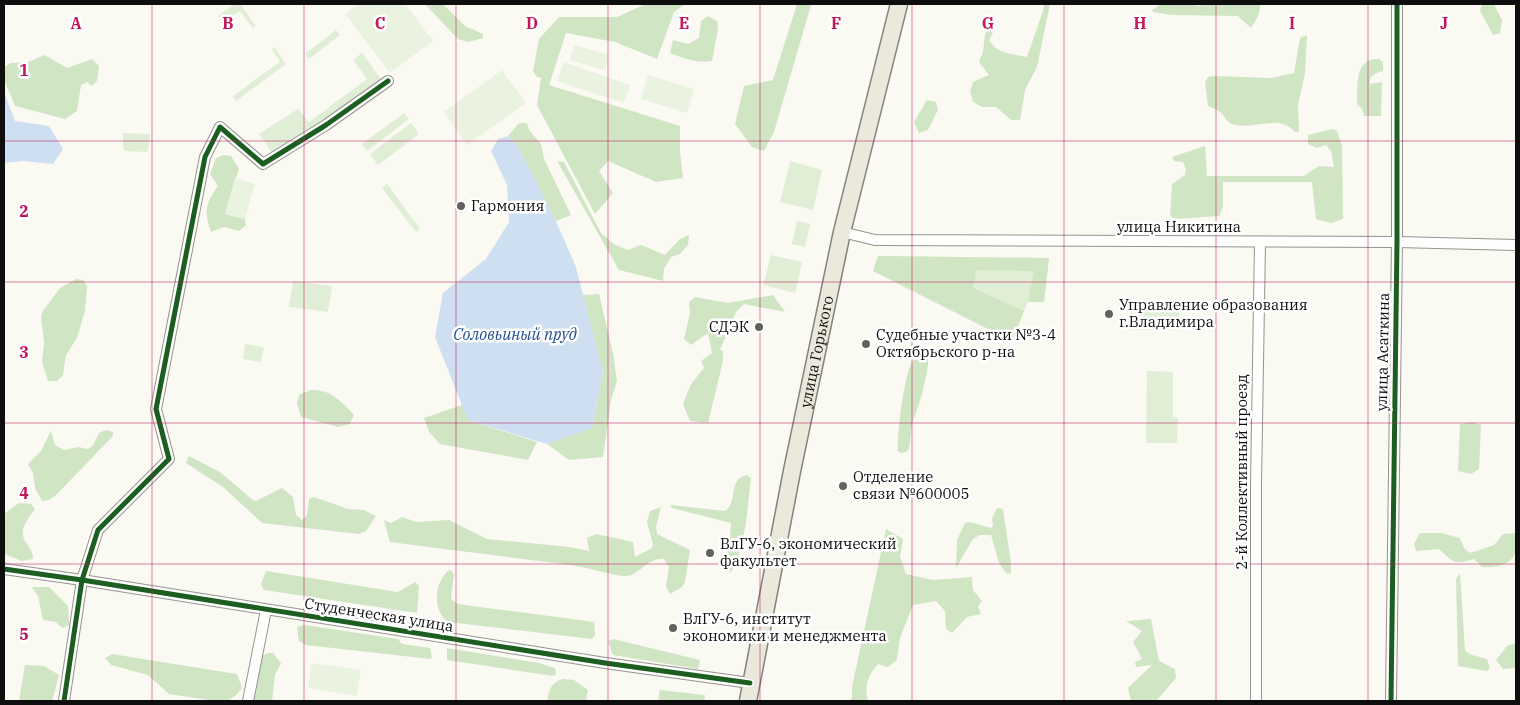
<svg xmlns="http://www.w3.org/2000/svg" width="1520" height="705" font-family="'IBM Plex Serif',serif">
<style>
.green{fill:#e0eed5}
.forest{fill:#d0e5c4}
.pitch{fill:#eaf3df}
.water{fill:#cddff0}
.lines{fill:none;stroke-linecap:round;stroke-linejoin:round}
.minor-casing{stroke:#949491;stroke-width:12}
.primary-casing{stroke:#82827e;stroke-width:19}
.minor{stroke:#fefefd;stroke-width:10}
.primary{stroke:#eae9db;stroke-width:16}
.cycleway-casing{stroke:#fff;stroke-width:8}
.cycleway{stroke:#1b5e20;stroke-width:5}
.grid{fill:none;stroke:#c2185b;stroke-width:1;stroke-opacity:0.55}
.poi-dot{fill:#61615e;stroke:#fff;stroke-width:2}
.labels{text-anchor:middle;stroke-width:5;stroke-linejoin:round;paint-order:stroke}
.poi-label{font-size:15px;fill:#0e0e0e;stroke:#fff;text-anchor:start}
.street-label{font-size:15px;fill:#0e0e0e;stroke:#fff}
.water-label{font-size:16px;font-style:italic;fill:#245092;stroke:#fff}
.grid-label{font-size:16px;text-anchor:middle;font-weight:bold;fill:#c2185b;stroke:#fff;stroke-width:5;stroke-linejoin:round;paint-order:stroke}
</style>
<rect width="100%" height="100%" fill="#fafaf3"/>
<g class="green">
<path d="M235,4H240L256,26L253,28L240,11L223,22L218,16Z"/>
<path d="M336,30L340,35L309,59L305,54Z"/>
<path d="M274,47L286,64L236,101L233,96L280,62L272,49Z"/>
<path d="M362,53L382,81L317,127L273,154L259,134L298,109L309,122L367,79L353,60Z"/>
<path d="M404,113L409,119L367,151L362,144Z"/>
<path d="M411,123L419,134L378,165L370,154Z"/>
<path d="M123,133L150,134L149,147L147,152L124,151L123,147Z"/>
<path d="M790,161L822,170L813,210L780,202Z"/>
<path d="M387,184L420,229L416,232L382,188Z"/>
<path d="M797,221L810,224L805,247L792,244Z"/>
<path d="M771,255L802,262L795,293L763,285Z"/>
<path d="M878,256L1049,258L1044,302H1028L1012,341L873,271Z"/>
<path d="M293,281L332,286L328,312L289,307Z"/>
<rect x="1129" y="302" width="50" height="28"/>
<path d="M245,344L264,347L261,362L243,359Z"/>
<path d="M1147,371L1173,372V417L1178,418L1177,443H1146Z"/>
</g>
<g class="forest">
<path d="M425,4H443L465,26L483,34V38L468,42L458,39Z"/>
<path d="M646,4H685L674,12L657,59L615,42L566,33L549,85L680,126V152L683,178L656,182L608,161L599,171L613,193L595,214L537,105L541,78L537,77L533,71L539,39L559,17H617Z"/>
<path d="M797,4L811,5L774,132L764,151L752,147L735,124L744,86L773,80Z"/>
<path d="M1044,4H1050L1037,67L1025,90L1020,120H1011L996,107H982L973,102L970,91L973,82L989,75L979,62L983,52L985,34L994,21L995,28L989,40C996,54 1013,54 1027,57L1043,11Z"/>
<path d="M1161,4H1188L1199,6L1206,4H1260C1261,13 1256,20 1251,28L1238,16L1171,15L1153,12L1152,10Z"/>
<path d="M1482,4H1494L1502,20L1500,33L1493,35L1480,11Z"/>
<path d="M708,16L717,21L718,29L712,61C698,64 682,58 670,53L673,40L688,44L699,38L701,21Z"/>
<path d="M1307,35L1305,73L1298,105L1299,132H1295C1281,114 1255,129 1236,125C1225,123 1226,116 1219,111C1216,109 1212,107 1208,106L1205,82L1208,77L1214,76L1271,78L1294,73L1300,38Z"/>
<path d="M45,55L67,68L92,59L99,66L97,81L92,86L87,82L81,85L77,111L65,119L15,106L4,80L5,67L11,63L28,62Z"/>
<path d="M1373,59H1379L1383,62V71C1376,73 1369,75 1370,84L1382,82L1381,116H1364L1362,109L1357,104C1358,87 1354,64 1373,59Z"/>
<path d="M927,100L936,102L938,110L928,130L919,133L914,122Z"/>
<path d="M519,123H527L529,130L541,144L544,159L571,215L556,221L520,150L508,136Z"/>
<path d="M1332,129L1337,131L1342,146L1343,219L1331,223L1316,219L1312,182H1223V206L1219,216L1176,219L1170,216L1172,184L1185,175L1186,169L1183,162L1174,161L1172,157L1205,146L1207,176H1304L1319,166L1334,167L1331,151L1326,145L1317,148L1308,144V135Z"/>
<path d="M223,155L231,156L239,169L225,214L245,219L246,225L239,231L224,227L211,232C204,211 205,204 218,186L210,174L216,158Z"/>
<path d="M557,161L564,162L601,233L615,245L628,250L641,245L665,255L680,239L689,235L688,245L680,254L671,257L664,269L663,281L619,270Z"/>
<path d="M878,256L1049,258L1044,302H1028L1034,271L976,270L973,288L1024,311L1012,341L873,271Z"/>
<path d="M76,279L83,280L87,286L85,311L77,338L66,355L63,375L57,381H48L42,362L44,343L41,317L43,311L60,288Z"/>
<path d="M599,294L613,353L617,381L611,400L603,457L569,460L547,444L592,428L603,373L583,295Z"/>
<path d="M773,295L785,312L744,304L736,312L720,350L723,351V361L708,423L690,421L683,404L691,384L704,368L701,361L712,353L708,333L691,345L684,339L690,313L689,302L695,297L728,303Z"/>
<path d="M921,356L928,358V366L922,395L912,424L909,449L906,452L901,453L898,451C897,436 904,370 914,360C916,358 919,357 921,356Z"/>
<path d="M310,390C331,389 341,401 354,415L350,424L338,427L301,417L297,403L299,395Z"/>
<path d="M462,405L468,420L537,442L528,460L440,444L429,432L424,418Z"/>
<path d="M1472,422L1481,425L1479,469L1471,474L1458,471L1460,424Z"/>
<path d="M106,430L113,432V436L56,495L49,500L42,501L35,488L33,473L28,464L41,451L51,431L55,445L64,450L78,447L88,449L93,445L99,433Z"/>
<path d="M189,456L220,472L253,500L256,501L282,488L293,497L296,515L302,520L307,515L309,499L314,497L348,509L364,510L376,516L366,531L359,534L262,523L223,487L186,463Z"/>
<path d="M747,475L751,478C748,502 745,556 730,573L724,556L729,549L731,523L672,508L670,505L725,511C739,501 727,479 747,475Z"/>
<path d="M19,503L31,504L35,509C27,520 17,531 27,544C30,549 33,552 33,559L22,561L4,554V514Z"/>
<path d="M661,507L656,527L657,534L690,550L685,582L682,587L670,594L666,586L669,567L664,559C648,557 641,574 627,576C618,577 589,568 577,566C515,558 453,550 390,542L384,520L391,523L402,517L416,522L449,520L487,539L570,547L589,551L587,538L596,534L633,542L635,557L652,548L653,545L647,522L650,511Z"/>
<path d="M997,508L1003,509L1011,563V574L1006,573L999,563L991,535H980L973,539L956,568L957,540L965,523L970,522L991,528L993,525L992,518Z"/>
<path d="M886,529L903,539L900,556L906,574L933,580L972,577L973,590L982,601L978,606L981,614L967,617L952,633L946,629L945,611L936,601L913,605L900,638L897,660L888,667L878,664C868,675 864,686 868,701H850L852,697V687Z"/>
<path d="M1420,533H1441L1460,538L1464,548L1470,553L1494,545L1503,534L1516,533C1516,539 1518,548 1515,554C1509,566 1494,568 1482,567L1474,559C1454,565 1454,563 1439,549L1416,551L1414,544Z"/>
<path d="M449,570L452,571L454,575L451,599L458,604L594,622L595,635L592,639L448,622C432,610 434,582 449,570Z"/>
<path d="M266,571L398,592L415,582L419,586L417,613L264,590L261,584Z"/>
<path d="M1460,573L1465,650L1469,654L1487,659L1490,668L1487,671L1458,666L1456,579Z"/>
<path d="M32,587H49L68,606L69,625L62,628L56,622L43,620L38,596Z"/>
<path d="M1151,619L1159,661L1175,669L1176,678L1156,701H1131L1128,688L1152,665L1136,667L1135,662L1142,659L1133,642L1142,631L1126,621Z"/>
<path d="M305,625L398,639L402,644L430,648L432,657L430,659L306,645L299,641L297,627Z"/>
<path d="M613,639L700,660L698,669L613,655L608,641Z"/>
<path d="M1516,643V668L1503,669L1496,660L1507,646Z"/>
<path d="M447,648L539,663L555,668L556,674L553,676L447,660Z"/>
<path d="M268,653H273L281,663L275,675L272,701H252L261,656Z"/>
<path d="M112,654L237,674L242,688L235,696L227,701H215L169,694L148,675L111,665L105,658Z"/>
<path d="M25,665L44,666L59,675L52,701H19Z"/>
<path d="M563,679L574,680L588,690L586,701H547C549,689 551,683 563,679Z"/>
<path d="M660,690L705,695L704,701H658Z"/>
</g>
<g class="pitch">
<path d="M358,4H405L433,41L390,73L345,14Z"/>
<path d="M574,45L609,55L605,70L569,60Z"/>
<path d="M564,62L630,85L624,103L557,81Z"/>
<path d="M502,70L526,103L467,145L444,112Z"/>
<path d="M648,75L694,89L687,113L641,99Z"/>
<path d="M235,178L255,184L245,219L225,214Z"/>
<path d="M311,663L361,670L357,696L308,688Z"/>
</g>
<g class="water">
<path d="M4,92L15,121L49,126L63,149L53,164L23,161L4,163Z"/>
<path d="M508,136L520,150L556,221L576,267L603,373L592,428L547,444L468,420L435,337L443,293L486,259L509,222L507,185L491,151L498,139Z"/>
</g>
<g class="lines">
<defs>
<g id="minor">
<path d="M842,232L875,240L1397,242L1516,245"/>
<path d="M4,569L82,580L605,663L750,683"/>
<path d="M64,701L82,580L98,530L169,459L156,409L205,157L220,127L263,164L326,125L388,81"/>
<path d="M248,701L266,610"/>
<path d="M1256,701V484L1260,243"/>
<path d="M1391,701L1397,242V4"/>
</g>
<g id="primary">
<path id="s1" d="M748,701L792,471L842,232L899,4"/>
</g>
</defs>
<use href="#minor" class="minor-casing"/>
<use href="#primary" class="primary-casing"/>
<use href="#minor" class="minor"/>
<use href="#primary" class="primary"/>
<defs>
<g id="cycleway">
<path d="M4,569L82,580L605,663L750,683"/>
<path d="M64,701L82,580L98,530L169,459L156,409L205,157L220,127L263,164L326,125L388,81"/>
<path d="M1391,701L1397,242V4"/>
</g>
</defs>
<use href="#cycleway" class="cycleway-casing"/>
<use href="#cycleway" class="cycleway"/>
</g>
<path class="grid" d="M152,4V701M304,4V701M456,4V701M608,4V701M760,4V701M912,4V701M1064,4V701M1216,4V701M1368,4V701M4,141H1516M4,282H1516M4,423H1516M4,564H1516"/>
<g class="poi-dot">
<circle cx="461" cy="206" r="5"/>
<circle cx="1109" cy="314" r="5"/>
<circle cx="759" cy="327" r="5"/>
<circle cx="866" cy="344" r="5"/>
<circle cx="843" cy="486" r="5"/>
<circle cx="710" cy="553" r="5"/>
<circle cx="673" cy="628" r="5"/>
</g>
<g class="labels">
<g class="poi-label">
<text x="471" y="211">Гармония</text>
<text x="1119" y="310">Управление образования<tspan x="1119" dy="17">г.Владимира</tspan></text>
<text x="749" y="332" text-anchor="end">СДЭК</text>
<text x="876" y="340">Судебные участки №3-4<tspan x="876" dy="17">Октябрьского р-на</tspan></text>
<text x="853" y="482">Отделение<tspan x="853" dy="17">связи №600005</tspan></text>
<text x="720" y="549">ВлГУ-6, экономический<tspan x="720" dy="17">факультет</tspan></text>
<text x="683" y="624">ВлГУ-6, институт<tspan x="683" dy="17">экономики и менеджмента</tspan></text>
</g>
<g class="street-label">
<text x="1179" y="232">улица Никитина</text>
<text dy="5" stroke="none"><textPath href="#s1" startOffset="356">улица Горького</textPath></text>
<text transform="translate(1383 352) rotate(-89)" y="5">улица Асаткина</text>
<text transform="translate(1242 472) rotate(-90)" y="5">2-й Коллективный проезд</text>
<text transform="translate(379 615) rotate(9)" y="5">Студенческая улица</text>
</g>
<g class="water-label">
<text x="515" y="340">Соловьиный пруд</text>
</g>
</g>
<g class="grid-label">
<text x="76" y="29">A</text>
<text x="228" y="29">B</text>
<text x="380" y="29">C</text>
<text x="532" y="29">D</text>
<text x="684" y="29">E</text>
<text x="836" y="29">F</text>
<text x="988" y="29">G</text>
<text x="1140" y="29">H</text>
<text x="1292" y="29">I</text>
<text x="1444" y="29">J</text>
<text x="24" y="76">1</text>
<text x="24" y="217">2</text>
<text x="24" y="358">3</text>
<text x="24" y="499">4</text>
<text x="24" y="640">5</text>
</g>
<rect width="1520" height="705" fill="none" stroke="#0e0e0e" stroke-width="10"/>
</svg>
